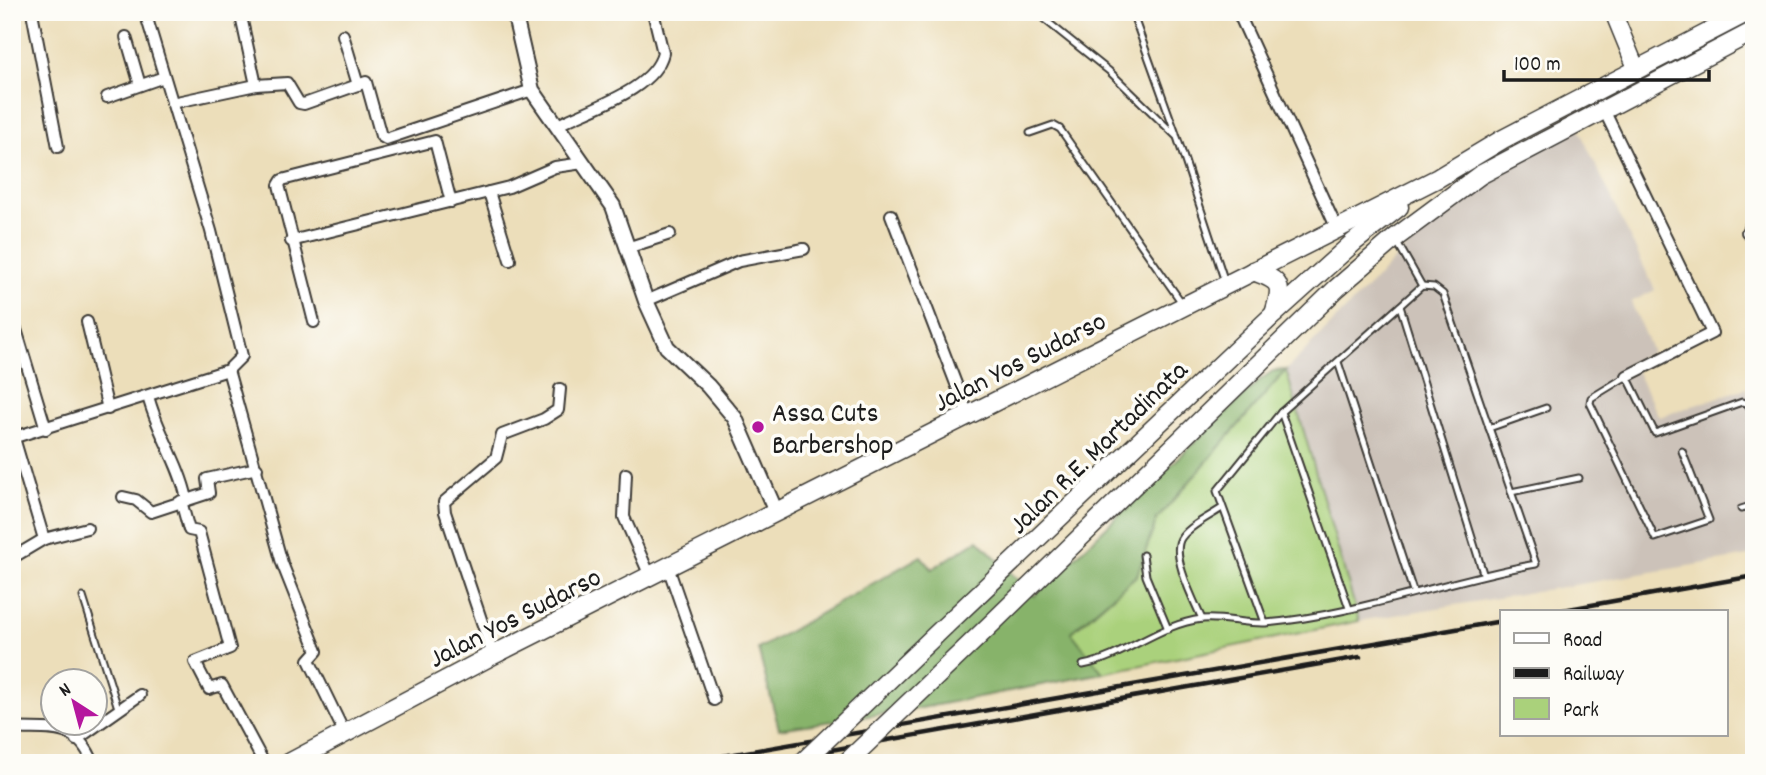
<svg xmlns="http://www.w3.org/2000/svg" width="1766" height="775" font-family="Dekko,sans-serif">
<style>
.industrial{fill:#ccc2b9}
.green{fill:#aad17b;stroke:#63764c;stroke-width:2}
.forest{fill:#87b36b;stroke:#526844;stroke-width:2}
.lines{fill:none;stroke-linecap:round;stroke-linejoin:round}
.service-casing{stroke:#3b3934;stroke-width:9}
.minor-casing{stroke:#3b3934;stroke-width:14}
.tertiary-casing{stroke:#3b3934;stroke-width:18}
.secondary-casing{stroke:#3b3934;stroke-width:19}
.trunk-casing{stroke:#3b3934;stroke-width:21}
.service{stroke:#fff;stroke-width:5}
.minor{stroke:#fff;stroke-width:10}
.tertiary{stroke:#fff;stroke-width:14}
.secondary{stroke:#fff;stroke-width:16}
.trunk{stroke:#fff;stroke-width:18}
.rail{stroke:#1c1c1c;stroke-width:4.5}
.trunk-bridge-casing{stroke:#3b3934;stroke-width:21;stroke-linecap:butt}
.trunk-bridge{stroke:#fff;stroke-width:18}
.poi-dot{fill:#b5179e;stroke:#fdfcf7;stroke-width:2.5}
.labels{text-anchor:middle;stroke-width:7;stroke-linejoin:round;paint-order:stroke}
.street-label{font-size:28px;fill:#1c1c1c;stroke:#fdfcf7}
.poi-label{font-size:28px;fill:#1c1c1c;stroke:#fdfcf7;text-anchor:start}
</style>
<rect width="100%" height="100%" fill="#fdfcf7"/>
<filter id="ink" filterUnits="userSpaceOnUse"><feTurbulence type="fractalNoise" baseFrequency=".0143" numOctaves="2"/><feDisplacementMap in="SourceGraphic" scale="14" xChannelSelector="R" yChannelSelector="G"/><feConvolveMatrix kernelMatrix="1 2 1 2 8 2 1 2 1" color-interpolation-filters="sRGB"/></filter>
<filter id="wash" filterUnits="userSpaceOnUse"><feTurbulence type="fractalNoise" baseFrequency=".00686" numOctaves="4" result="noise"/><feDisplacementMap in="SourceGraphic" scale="28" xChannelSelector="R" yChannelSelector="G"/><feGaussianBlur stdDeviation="1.57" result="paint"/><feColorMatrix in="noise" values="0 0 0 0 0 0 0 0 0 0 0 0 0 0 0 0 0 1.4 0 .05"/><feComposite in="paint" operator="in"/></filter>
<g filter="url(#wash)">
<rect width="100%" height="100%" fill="#ecdeba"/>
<path class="industrial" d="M1577,125L1655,290L1631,302L1652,352L1632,362L1659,417L1746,388L1754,406V509L1750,511L1754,524V555L1359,621L1286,370L1416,238L1478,184Z"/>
<path class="green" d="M1286,370L1359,621L1103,673L1071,633L1137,575L1157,519Z"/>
<path class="forest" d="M1286,370L1157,519L1137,575L1071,632L1103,673L916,709L779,729L758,649L921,556L932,569L978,540L1034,596L1260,380L1273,371Z"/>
</g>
<g filter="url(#ink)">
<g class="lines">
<defs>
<g id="service">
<path d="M1132,12L1176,134"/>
<path d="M1044,19L1109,71L1177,137L1225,282"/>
<path d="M1030,133L1053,125L1060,129L1182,303"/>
<path d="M1396,240L1422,286"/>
<path d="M1400,306L1483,573"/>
<path d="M1338,362L1413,591"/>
<path d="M1281,412L1349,608"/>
<path d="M1489,428L1546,408"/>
<path d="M1682,451L1709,520L1655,538L1590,403L1591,398L1627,376L1655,433L1742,402L1748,404L1754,415"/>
<path d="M1511,492L1579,478"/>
<path d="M1741,509L1754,505"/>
<path d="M1143,555L1146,576L1168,629"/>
<path d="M83,597L118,708"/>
<path d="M1202,619C1194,601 1169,553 1182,537C1191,525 1209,517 1222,508"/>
<path d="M1083,665C1125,657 1159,624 1202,619C1223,617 1245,624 1266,623C1357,615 1446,580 1536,564L1443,294L1434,287L1422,286L1281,412L1217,491L1265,623"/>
</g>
<g id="minor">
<path d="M32,12L58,147"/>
<path d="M240,12L256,85"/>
<path d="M1238,12L1337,229"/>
<path d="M343,35L358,85"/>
<path d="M126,37L140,85"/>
<path d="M107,97L164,77"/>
<path d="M172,103L256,85L287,83L299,103L304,104L366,82L381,136L386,139L532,90"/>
<path d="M1603,108L1712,333L1627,376"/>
<path d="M556,126C587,109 654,91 663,53L653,12"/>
<path d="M489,192L510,260"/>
<path d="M891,215L968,415"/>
<path d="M1747,232L1754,219"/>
<path d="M291,241L509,187L555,167L583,163"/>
<path d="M630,247L670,234"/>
<path d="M646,301L739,261L804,249"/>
<path d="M12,316L46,429"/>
<path d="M87,322L108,409"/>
<path d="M314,322L279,185L282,180L435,141L451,202"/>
<path d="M228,370L282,563L317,651L309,660L345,734"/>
<path d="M148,396C157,432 179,462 187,499"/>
<path d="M12,438L228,370L242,356L211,231L145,12"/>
<path d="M14,438L44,539"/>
<path d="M626,474L624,517L650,576"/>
<path d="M123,497L136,500L151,512L209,493L207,479L257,468"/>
<path d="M181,501L189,530L199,532L230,648L195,662L209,689L222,685L264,763"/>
<path d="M12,558L44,539L87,528"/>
<path d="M668,567L714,700"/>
<path d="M493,655L445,512L444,502L496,458L502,435L544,419L558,410L560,389"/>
<path d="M12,728C45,731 77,720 93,763"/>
<path d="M76,740L140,695"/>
</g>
<path id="tertiary" d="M514,12L532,90L613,206L646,301L667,347L708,386L735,418L776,512"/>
<path id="secondary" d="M1613,12L1636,68"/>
<g id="trunk">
<path d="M1253,271C1282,281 1283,285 1274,314"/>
<path d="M945,626L1273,315L1354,242L1399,207"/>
<path d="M986,629L1337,288L1395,238L1480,175L1754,31"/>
<path d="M289,763L493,655L1438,178L1503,139L1748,12"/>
</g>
</defs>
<use href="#service" class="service-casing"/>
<use href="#minor" class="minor-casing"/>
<use href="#tertiary" class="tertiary-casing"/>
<use href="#secondary" class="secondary-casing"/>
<use href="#trunk" class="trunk-casing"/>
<use href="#service" class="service"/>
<use href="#minor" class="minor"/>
<use href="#tertiary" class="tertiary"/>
<use href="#secondary" class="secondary"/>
<use href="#trunk" class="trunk"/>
<g class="rail">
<path d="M1552,612L1754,576"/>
<path d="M683,763L1502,621"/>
<path d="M757,763L1360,657"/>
</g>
<defs>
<g id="trunk-bridge">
<path d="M802,763L945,626"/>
<path d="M846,763L986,629"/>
</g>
</defs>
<use href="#trunk-bridge" class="trunk-bridge-casing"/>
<use href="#trunk-bridge" class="trunk-bridge"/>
</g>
</g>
<circle class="poi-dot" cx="758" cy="427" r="7"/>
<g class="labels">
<g class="street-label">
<text transform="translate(1019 360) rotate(-27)" y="10">Jalan Yos Sudarso</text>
<text transform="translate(1097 446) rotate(-44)" y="10">Jalan R.E. Martadinata</text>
<text transform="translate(514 616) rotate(-27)" y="10">Jalan Yos Sudarso</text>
</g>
<g class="poi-label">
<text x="772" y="421">Assa Cuts<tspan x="772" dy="32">Barbershop</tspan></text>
</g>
</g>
<rect width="1766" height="775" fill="none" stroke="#fdfcf7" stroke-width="42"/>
<rect x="1500" y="610" width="228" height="126" fill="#fdfcf7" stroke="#a3a29f" stroke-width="2"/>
<rect x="1514" y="633" width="35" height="10" fill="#ffffff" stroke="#a3a29f" stroke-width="2"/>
<text x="1563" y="646" font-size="21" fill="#1c1c1c">Road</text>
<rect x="1514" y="668" width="35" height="10" fill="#1c1c1c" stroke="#a3a29f" stroke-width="2"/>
<text x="1563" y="680" font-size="21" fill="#1c1c1c">Railway</text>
<rect x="1514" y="698" width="35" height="21" fill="#aad17b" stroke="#a3a29f" stroke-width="2"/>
<text x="1563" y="716" font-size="21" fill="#1c1c1c">Park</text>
<g transform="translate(74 702) rotate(324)"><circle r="33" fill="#fdfcf7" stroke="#a3a29f" stroke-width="2"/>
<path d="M0-5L12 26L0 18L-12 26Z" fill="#b5179e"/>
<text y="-10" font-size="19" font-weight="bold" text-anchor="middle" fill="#1c1c1c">N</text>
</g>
<path d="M1504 70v10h205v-10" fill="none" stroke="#1c1c1c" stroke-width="3.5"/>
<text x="1514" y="70" font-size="21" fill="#1c1c1c" stroke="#fdfcf7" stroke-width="5" paint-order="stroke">100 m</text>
</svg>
